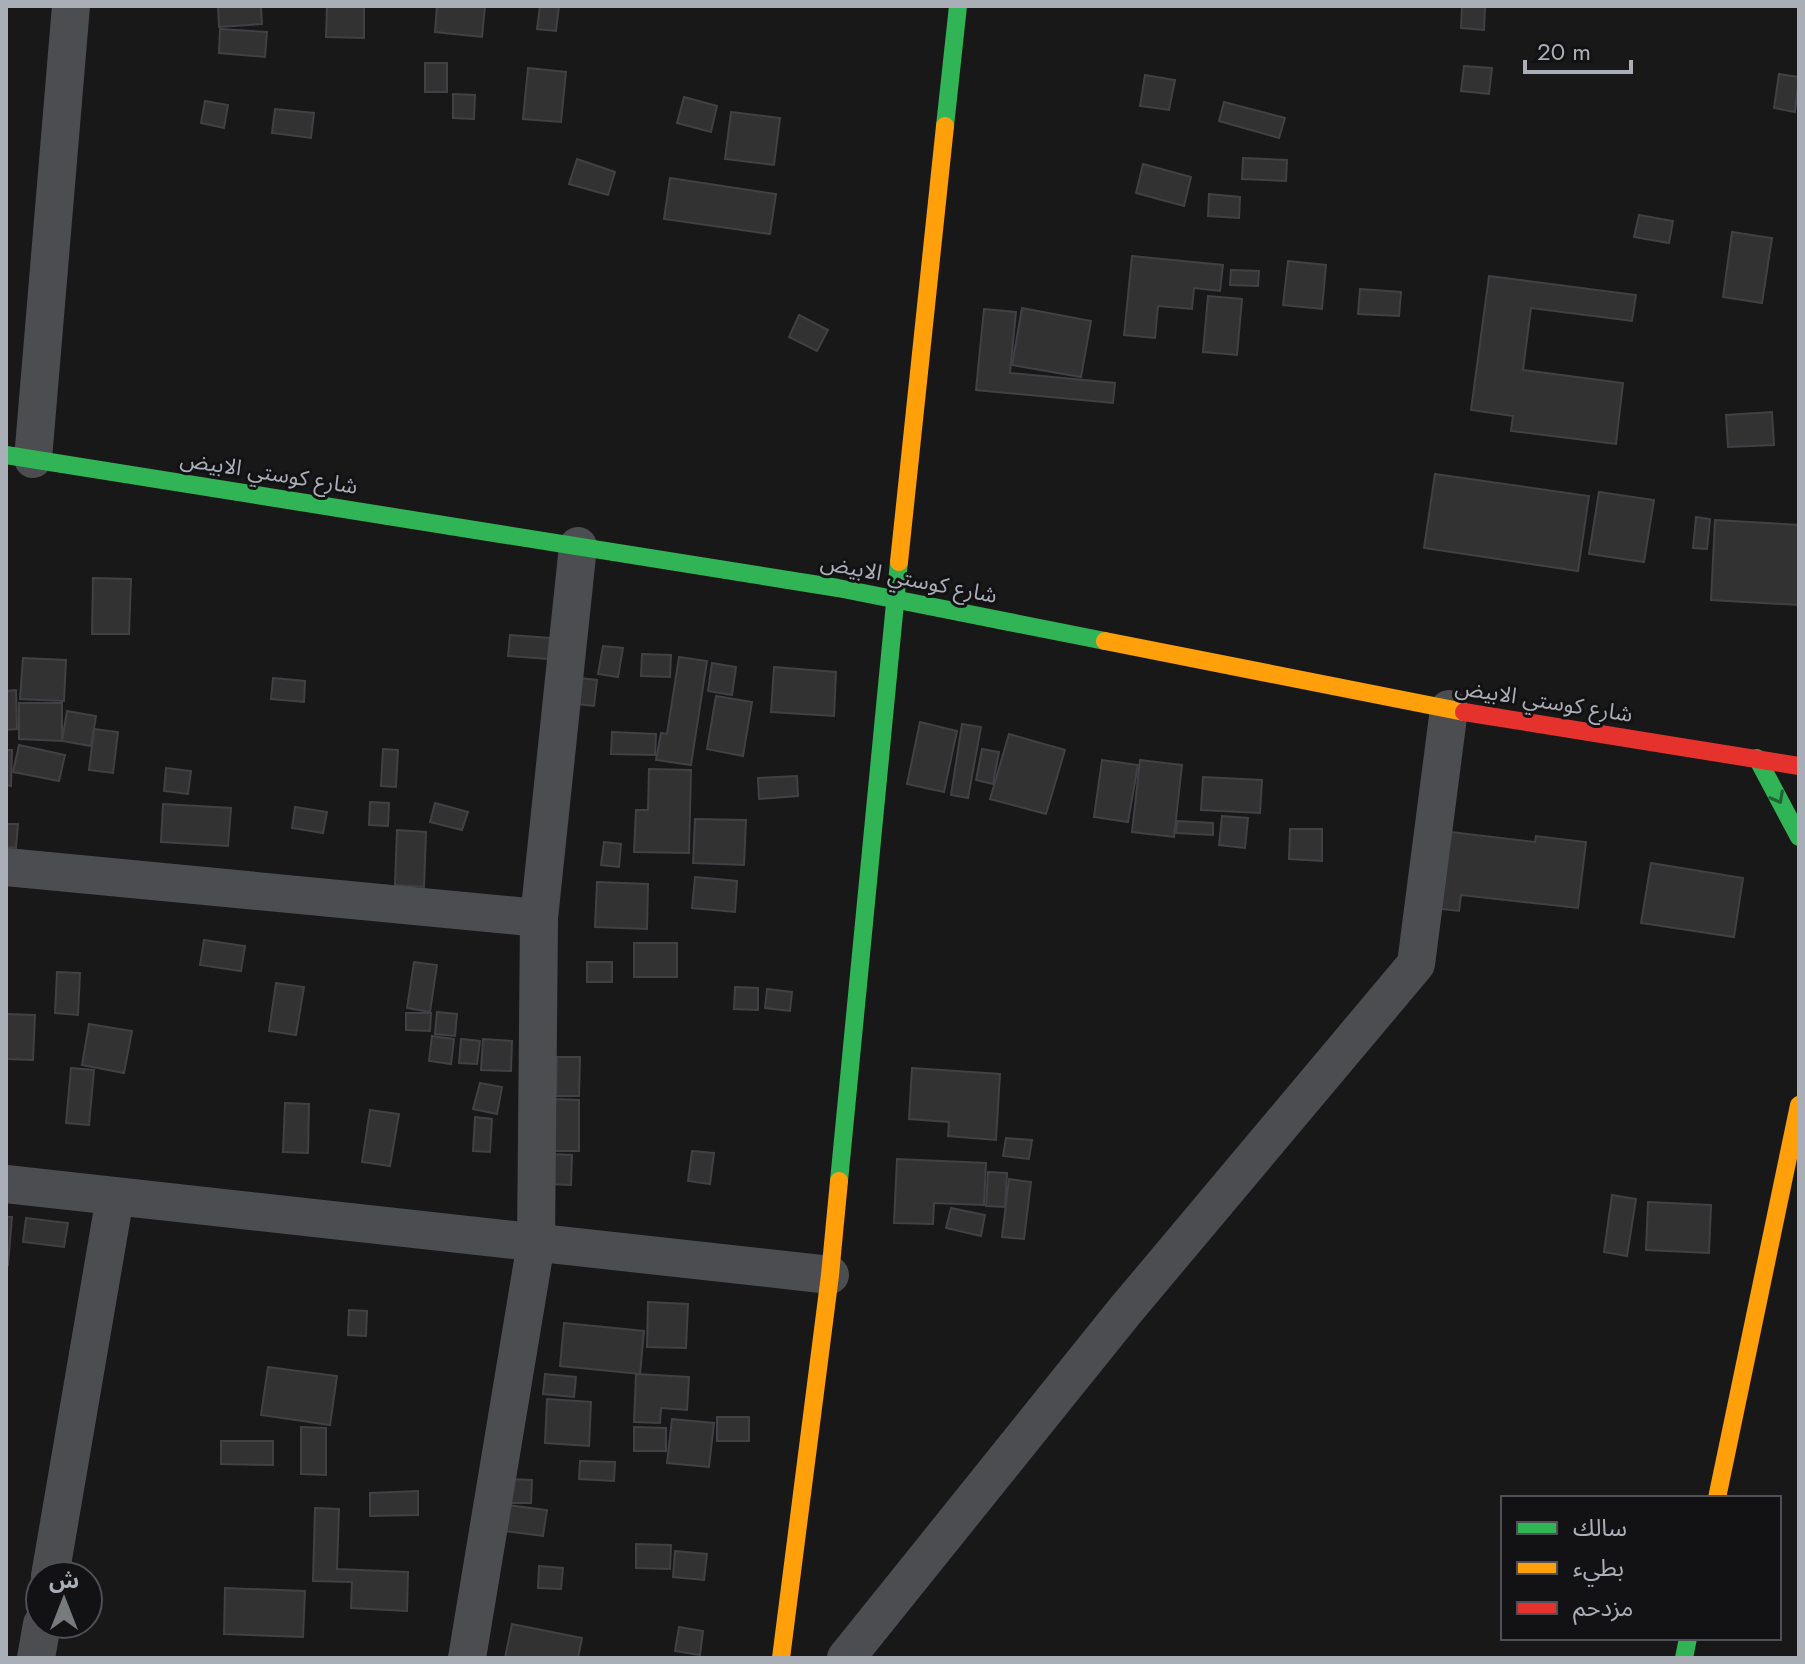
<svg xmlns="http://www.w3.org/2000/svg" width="1805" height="1664" font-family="Jost,'Noto Sans Arabic',sans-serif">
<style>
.building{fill:#323233;stroke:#404144;stroke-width:2}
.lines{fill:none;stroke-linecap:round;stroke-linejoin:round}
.street{stroke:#4c4d50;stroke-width:38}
.fast{stroke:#30b455;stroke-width:18}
.slow{stroke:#ff9f0a;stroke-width:18}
.jam{stroke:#e5322d;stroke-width:18}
.oneway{stroke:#216334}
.labels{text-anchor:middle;stroke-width:6;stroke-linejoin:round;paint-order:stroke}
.street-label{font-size:22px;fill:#aaaeb7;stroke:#121214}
</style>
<rect width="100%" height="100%" fill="#181818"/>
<g class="building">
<path d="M218,6H261L262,24L219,27Z"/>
<path d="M327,6H364V38L326,37Z"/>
<path d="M437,6H485L482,37L435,32Z"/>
<path d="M540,6H559L556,31L537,29Z"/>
<path d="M1462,6H1485L1484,30L1461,28Z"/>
<path d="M220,29L267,32L265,57L219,53Z"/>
<rect x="425" y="63" width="22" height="29"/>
<path d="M1464,66L1492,68L1489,94L1461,91Z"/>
<path d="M528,68L566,72L561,122L523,119Z"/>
<path d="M1779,74L1799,77L1795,112L1774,108Z"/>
<path d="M1145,75L1175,80L1169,110L1140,106Z"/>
<path d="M453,94L475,95L474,119L453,118Z"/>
<path d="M684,97L717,106L711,132L677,123Z"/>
<path d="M205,101L228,105L224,128L201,123Z"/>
<path d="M1224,102L1285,118L1279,138L1219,121Z"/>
<path d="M275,109L314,113L311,138L272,133Z"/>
<path d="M731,112L780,118L774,165L725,159Z"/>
<path d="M1243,158L1287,160L1286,181L1242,179Z"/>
<path d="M577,159L615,172L608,195L569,184Z"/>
<path d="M1143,164L1191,177L1184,206L1136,193Z"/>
<path d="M670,178L776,194L770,234L664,219Z"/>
<path d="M1209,194L1240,197L1239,218L1208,216Z"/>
<path d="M1639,215L1673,221L1669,243L1634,237Z"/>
<path d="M1732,232L1772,238L1762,303L1723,297Z"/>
<path d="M1132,256L1223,265L1220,291L1194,288L1192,309L1158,306L1155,338L1124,335Z"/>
<path d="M1288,261L1326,265L1322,309L1283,305Z"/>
<path d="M1231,270L1259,271L1258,286L1230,285Z"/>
<path d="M1489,276L1636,295L1632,321L1531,308L1523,370L1623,383L1616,444L1511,431L1513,416L1471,410Z"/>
<path d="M1360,289L1401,292L1399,316L1358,314Z"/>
<path d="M1208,296L1242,299L1237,355L1203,352Z"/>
<path d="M1022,308L1091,321L1081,377L1012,365Z"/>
<path d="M984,309L1016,312L1010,373L1115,383L1113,403L976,390Z"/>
<path d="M799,315L828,330L817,351L789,337Z"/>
<path d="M1772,412L1774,445L1728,447L1726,415Z"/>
<path d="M1435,474L1589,496L1578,571L1424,548Z"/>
<path d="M1599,492L1654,500L1644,562L1589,554Z"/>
<path d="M1696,517L1710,519L1707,549L1693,548Z"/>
<path d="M1715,520L1799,525V605L1711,600Z"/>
<path d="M93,578L131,579L129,634H92Z"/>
<path d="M510,635L550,638L548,659L508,656Z"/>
<path d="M603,646L623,648L618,677L598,674Z"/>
<path d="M642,654L671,655L670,677L641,676Z"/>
<path d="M679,657L707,661L691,765L656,760L661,733L667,734Z"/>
<path d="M23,658L66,660L64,701L20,699Z"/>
<path d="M712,663L736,667L732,695L708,691Z"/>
<path d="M774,667L836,672L834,716L771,712Z"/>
<path d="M273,678L305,681L304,702L271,699Z"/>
<path d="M579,678L597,680L594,706L576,704Z"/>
<path d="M16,690L17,729L6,730V691Z"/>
<path d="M716,696L752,702L743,756L707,749Z"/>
<path d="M19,703H62V741L19,739Z"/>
<path d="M67,711L96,716L91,746L62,741Z"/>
<path d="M920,722L957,731L944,792L907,784Z"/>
<path d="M962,724L981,727L968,798L951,795Z"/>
<path d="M94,729L118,732L113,773L89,770Z"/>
<path d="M612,732L656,734L655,755L611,754Z"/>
<path d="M1009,734L1065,750L1046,814L990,799Z"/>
<path d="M19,745L65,755L59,781L13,772Z"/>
<path d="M383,749L398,750L396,787L381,786Z"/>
<path d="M982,749L999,752L993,784L976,780Z"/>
<path d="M6,750H12L11,786L6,785Z"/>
<path d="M1102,760L1138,765L1128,822L1094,817Z"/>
<path d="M1140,760L1182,765L1174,837L1132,832Z"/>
<path d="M166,768L191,771L188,794L164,791Z"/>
<path d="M649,769L691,770L689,853L634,852L636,810H648Z"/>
<path d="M797,776L798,796L759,799L758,778Z"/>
<path d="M1203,777L1262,780L1260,813L1201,810Z"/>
<path d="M370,802L389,803L388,826L369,825Z"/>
<path d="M435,803L468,812L462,830L430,822Z"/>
<path d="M163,804L231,808L228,846L161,842Z"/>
<path d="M295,807L327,812L323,833L292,828Z"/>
<path d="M1222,816L1248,818L1245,848L1219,845Z"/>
<path d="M695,819L746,820L744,865L693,863Z"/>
<path d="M1177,821L1213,823V835L1176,833Z"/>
<path d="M6,824H18L16,848L6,847Z"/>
<path d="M1290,829H1322V861L1289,859Z"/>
<path d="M397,830L426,832L424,887L395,885Z"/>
<path d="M1434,830L1535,842L1536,836L1586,842L1578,908L1461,895L1459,911L1425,907Z"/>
<path d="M604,842L621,844L619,867L601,865Z"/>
<path d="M1651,863L1743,878L1734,937L1641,923Z"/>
<path d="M695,877L737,881L735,912L692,908Z"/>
<path d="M597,882L648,884L647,929L595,927Z"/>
<path d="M204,940L245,946L241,971L200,965Z"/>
<rect x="634" y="943" width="43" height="34"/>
<path d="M414,962L437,965L430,1012L407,1008Z"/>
<rect x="587" y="962" width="25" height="20"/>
<path d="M57,972L80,973L78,1015L55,1013Z"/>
<path d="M276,983L304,987L296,1035L269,1031Z"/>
<path d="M735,987L758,988V1010L734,1009Z"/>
<path d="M767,989L792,992L790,1011L765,1008Z"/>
<path d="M437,1012L457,1014L455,1036L435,1034Z"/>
<path d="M406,1013H431L430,1031L406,1030Z"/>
<path d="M6,1014L35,1015L33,1060L6,1059Z"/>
<path d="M89,1024L132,1031L124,1073L82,1065Z"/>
<path d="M432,1036L454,1039L451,1064L429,1061Z"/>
<path d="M461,1039L480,1041L477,1064L459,1063Z"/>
<path d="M483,1039L512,1041L511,1071L481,1070Z"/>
<path d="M557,1057H580L579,1096H556Z"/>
<path d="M71,1068L94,1070L89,1125L66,1123Z"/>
<path d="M912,1068L1000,1074L996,1140L948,1136L949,1122L909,1119Z"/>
<path d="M480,1083L502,1087L497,1114L473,1109Z"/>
<path d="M553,1099L579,1100V1151H552Z"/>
<path d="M285,1103L309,1104L308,1153L283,1152Z"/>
<path d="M370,1110L399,1114L390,1166L362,1162Z"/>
<path d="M475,1117L492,1119L490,1152L473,1151Z"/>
<path d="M1006,1138L1032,1140L1029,1159L1003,1156Z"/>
<path d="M692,1151L714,1153L710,1184L688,1181Z"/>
<path d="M550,1154L572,1155L571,1185L548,1184Z"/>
<path d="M897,1159L986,1163L984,1205L934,1203L933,1224L894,1223Z"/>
<path d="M988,1172L1007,1173L1005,1207L986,1206Z"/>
<path d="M1009,1179L1031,1182L1024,1239L1002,1237Z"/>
<path d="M1612,1195L1636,1199L1627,1256L1604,1252Z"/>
<path d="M1648,1202L1711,1205L1709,1253L1646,1250Z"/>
<path d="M951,1208L985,1215L981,1236L946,1228Z"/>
<path d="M6,1217H12L8,1265L6,1264Z"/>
<path d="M26,1218L68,1223L64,1247L23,1242Z"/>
<path d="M648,1302L688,1304L686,1348L647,1347Z"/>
<path d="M349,1310L367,1311L366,1336L348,1335Z"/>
<path d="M564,1323L644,1331L640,1374L560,1366Z"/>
<path d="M268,1367L337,1376L330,1425L261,1415Z"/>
<path d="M545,1374L576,1377L574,1397L543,1394Z"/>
<path d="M636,1374L689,1377L687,1410L661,1408L660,1423L634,1422Z"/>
<path d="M547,1399L591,1402L589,1446L545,1443Z"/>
<rect x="717" y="1417" width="32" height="24"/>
<path d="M672,1419L714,1423L709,1467L667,1463Z"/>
<path d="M301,1427L326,1428V1475L301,1474Z"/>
<path d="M634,1427L666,1428V1451H634Z"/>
<path d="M221,1441H273V1465L221,1464Z"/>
<path d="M580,1461L615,1462L614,1481L579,1479Z"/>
<path d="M505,1479L532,1480L531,1503H504Z"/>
<path d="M418,1491V1515L370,1516V1493Z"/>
<path d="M507,1505L547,1510L543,1536L504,1531Z"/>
<path d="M315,1508L339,1509L337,1569L408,1572L407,1611L351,1608L352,1582L313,1581Z"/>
<path d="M636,1544L671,1545L670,1569L636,1568Z"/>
<path d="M675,1551L707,1554L704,1580L673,1577Z"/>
<path d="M539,1566L563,1568L561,1589L538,1588Z"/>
<path d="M225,1588L305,1591L303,1637L224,1634Z"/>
<path d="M512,1624L582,1638L578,1658H505Z"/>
<path d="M679,1627L703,1631L700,1655L675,1651Z"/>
</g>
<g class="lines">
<g class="street">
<path d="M33,459L71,6"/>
<path d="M6,867L539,918"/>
<path d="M6,1184L830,1275"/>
<path d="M50,1576L115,1197"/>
<path d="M36,1658L42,1624"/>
<path d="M467,1658L536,1243L539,918L578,546"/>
<path d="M846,1658L1124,1312L1416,964L1449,709"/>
</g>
<g class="fast">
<path d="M945,126L958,6"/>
<path d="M6,455L838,588L1105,641"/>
<path d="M1757,758L1799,837"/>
<path d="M839,1181L899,562"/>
<path d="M1684,1658L1688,1638"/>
</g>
<g class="slow">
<path d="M899,562L945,126"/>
<path d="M1105,641L1464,712"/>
<path d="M1717,1498L1799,1105"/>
<path d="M781,1658L830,1275L839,1181"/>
</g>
<path class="jam" d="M1464,712L1799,766"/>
</g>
<defs><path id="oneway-chevron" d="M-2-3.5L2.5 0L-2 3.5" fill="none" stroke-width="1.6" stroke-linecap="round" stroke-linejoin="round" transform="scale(2)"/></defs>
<use class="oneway" href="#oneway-chevron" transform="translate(1778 798) rotate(62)"/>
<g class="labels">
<g class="street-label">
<text transform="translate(269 472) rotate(9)" y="8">شارع كوستي الابيض</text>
<text transform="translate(909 578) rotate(11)" y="8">شارع كوستي الابيض</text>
<text transform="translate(1544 700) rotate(9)" y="8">شارع كوستي الابيض</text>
</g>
</g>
<rect width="1805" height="1664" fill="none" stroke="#aaaeb7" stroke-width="16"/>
<rect x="1501" y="1496" width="280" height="144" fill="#121214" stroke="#4f5055" stroke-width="2"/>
<rect x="1517" y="1522" width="40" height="12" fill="#30b455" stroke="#4f5055" stroke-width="2"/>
<text x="1573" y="1536" font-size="24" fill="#aaaeb7">سالك</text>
<rect x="1517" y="1562" width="40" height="12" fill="#ff9f0a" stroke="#4f5055" stroke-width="2"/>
<text x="1573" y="1576" font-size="24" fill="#aaaeb7">بطيء</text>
<rect x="1517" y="1602" width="40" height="12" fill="#e5322d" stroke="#4f5055" stroke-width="2"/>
<text x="1573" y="1616" font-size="24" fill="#aaaeb7">مزدحم</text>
<g transform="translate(64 1600)"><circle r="38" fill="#121214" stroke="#4f5055" stroke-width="2"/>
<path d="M0-6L14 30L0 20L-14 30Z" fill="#777a7f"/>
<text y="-12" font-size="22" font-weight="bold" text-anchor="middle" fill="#aaaeb7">ش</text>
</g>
<path d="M1525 60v12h106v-12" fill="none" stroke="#aaaeb7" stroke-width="4"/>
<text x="1537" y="60" font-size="24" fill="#aaaeb7" stroke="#121214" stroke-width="6" paint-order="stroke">20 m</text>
</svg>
